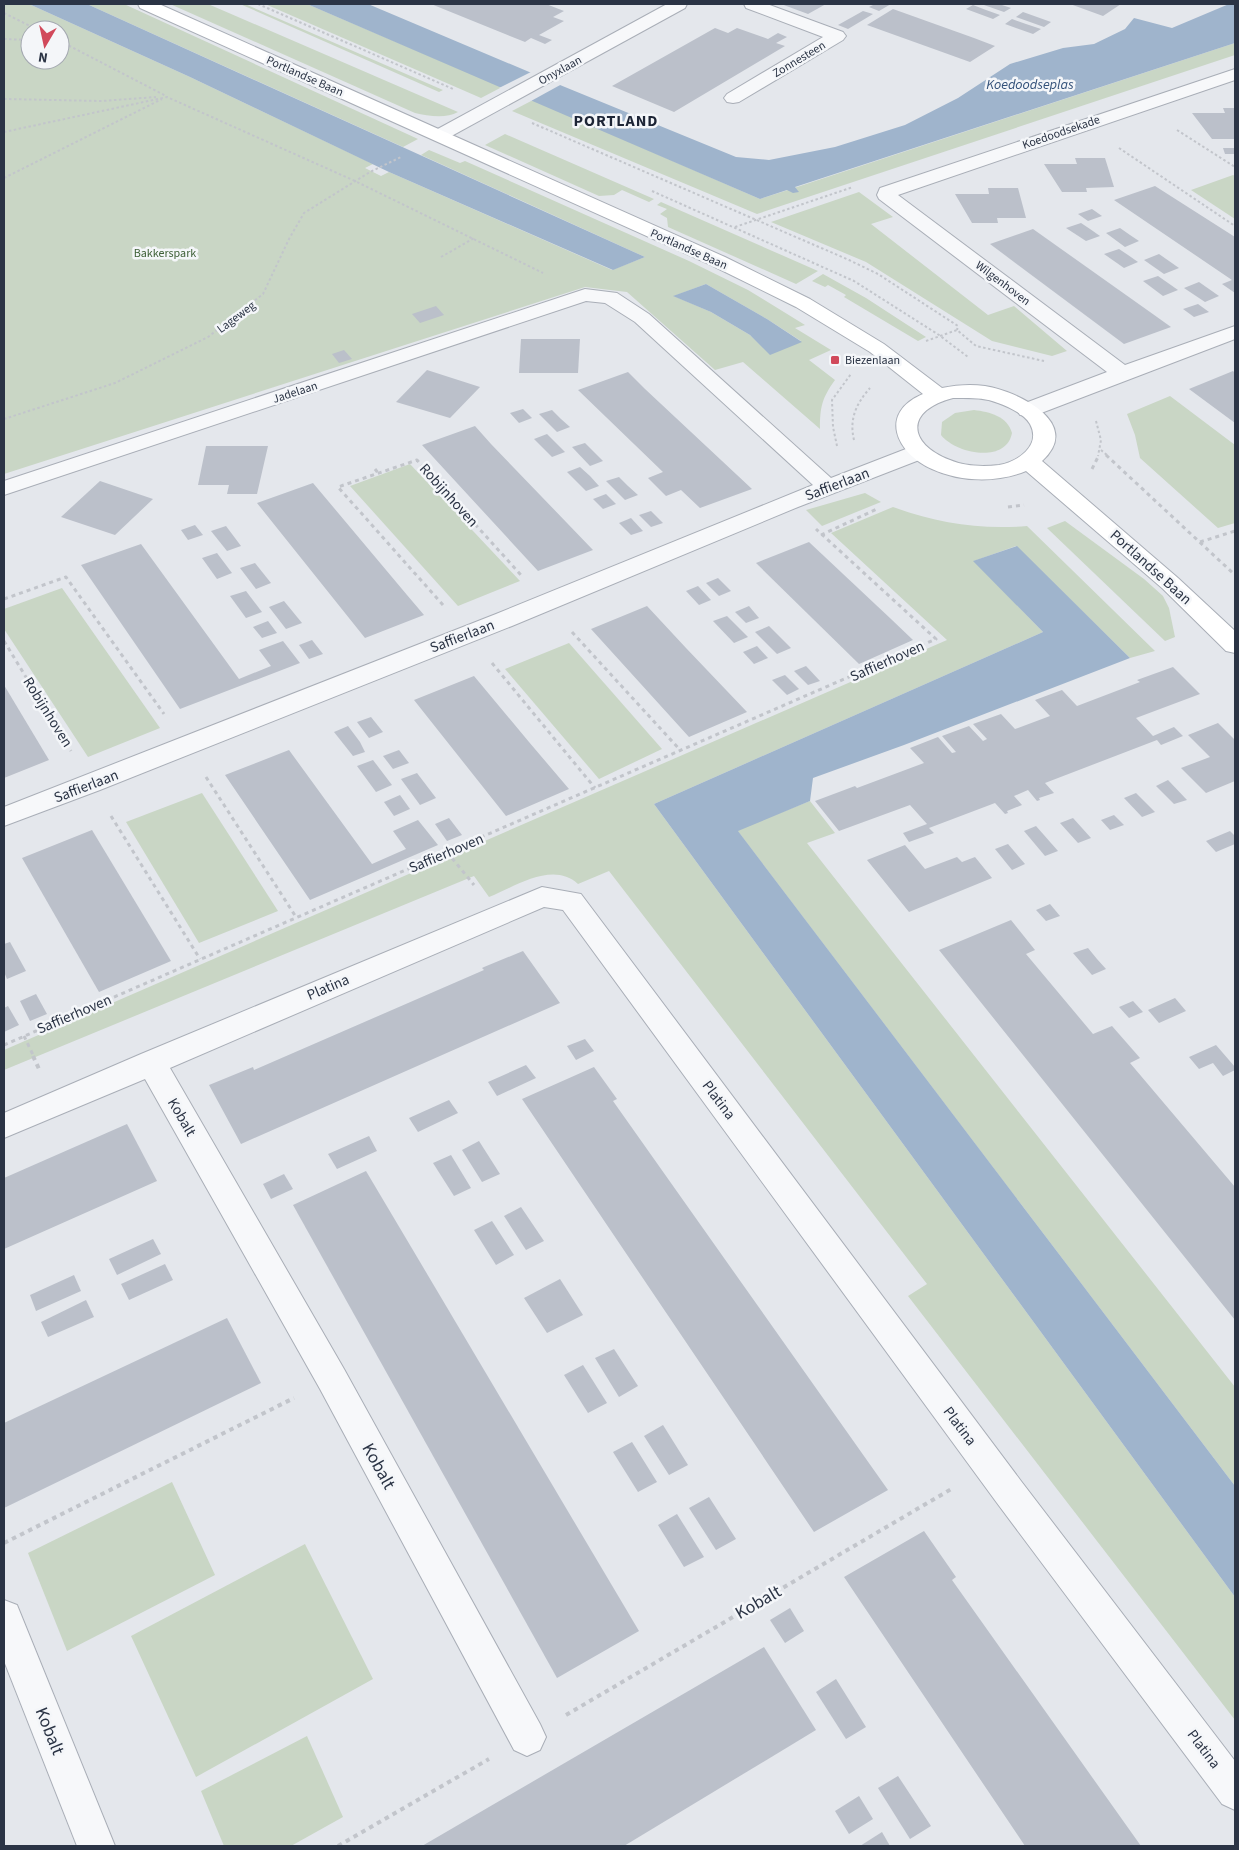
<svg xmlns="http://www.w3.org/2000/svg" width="1239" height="1850" font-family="'Source Sans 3',sans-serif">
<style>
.green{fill:#c9d6c5;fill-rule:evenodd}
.water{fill:#9fb4cc}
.pier{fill:#e4e7ec}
.building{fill:#bbc0ca}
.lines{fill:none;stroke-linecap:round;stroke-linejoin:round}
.street-casing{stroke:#a9aeb7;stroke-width:2}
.secondary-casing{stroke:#a9aeb7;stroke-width:2}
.path-far2{stroke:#c2c5cb;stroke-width:2;stroke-dasharray:2.5 2.5;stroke-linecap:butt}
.path-far1{stroke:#c2c5cb;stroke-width:3;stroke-dasharray:4 4;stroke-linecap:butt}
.path{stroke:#c2c5cb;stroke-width:4;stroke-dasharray:4.5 4.5;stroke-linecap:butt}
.street{fill:#f7f8fa;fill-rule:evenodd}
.secondary{fill:#fff;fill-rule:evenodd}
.poi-dot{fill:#d1495b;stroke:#f4f6f9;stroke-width:2}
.labels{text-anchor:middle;stroke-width:5;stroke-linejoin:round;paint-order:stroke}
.far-street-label{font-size:12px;fill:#2b3445;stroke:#f4f6f9}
.far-park-label{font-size:12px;fill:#3f6138;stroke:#f4f6f9}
.far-poi-label{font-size:12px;fill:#2b3445;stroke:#f4f6f9;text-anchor:start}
.far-water-label{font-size:14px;font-style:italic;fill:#34527a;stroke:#f4f6f9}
.street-label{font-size:15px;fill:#2b3445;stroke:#f4f6f9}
.far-district-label{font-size:16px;font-weight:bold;letter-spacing:1px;fill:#1d2536;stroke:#f4f6f9}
.near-street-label{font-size:18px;fill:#2b3445;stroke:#f4f6f9}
</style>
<rect width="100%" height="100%" fill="#e4e7ec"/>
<g class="green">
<path d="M4,4H29L190,77L373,164L365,168L381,176L389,172L612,270L645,257L421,155L429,150L460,163L465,161L689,261L748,290L805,325L795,328L831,350L809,360L835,380C822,398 820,407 820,429L743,362L715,370L627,292L585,287L4,474ZM30,30H60V60H30ZM706,284L767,319L801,341L770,354L750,335L711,312L674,296Z"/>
<path d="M87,4H124L418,139L403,147Z"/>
<path d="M170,4H208L458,112C446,119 428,116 415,113Z"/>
<path d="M240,4H245L443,90L439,92Z"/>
<path d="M265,4H307L502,87L481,98Z"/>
<path d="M1235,43V55L757,214L512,111L533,100L760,199L788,190L798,191L794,188Z"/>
<path d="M505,134L654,199L649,202L622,190L614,195L599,196L485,145Z"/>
<path d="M1233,175L1235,176V219L1191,190Z"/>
<path d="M859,192L893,217L871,224L988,315L1014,306L1067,351L1052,356L992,341L866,262L771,222Z"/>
<path d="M661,202L818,271L796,284L668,227L667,218L660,214L667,209L657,205Z"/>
<path d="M823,274L866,298L926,337L918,341L844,297L846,295L828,285L825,287L812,281Z"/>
<path d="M1170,396L1235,445V523L1218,528L1140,458L1135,435L1127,414Z"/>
<path d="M974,410C990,412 1007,416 1012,433C1006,464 956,454 941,435L942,422L955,413Z"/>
<path d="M410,464L520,581L458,606L350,486Z"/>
<path d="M865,493L881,502L822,526L806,510Z"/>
<path d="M893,507C938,523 979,530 1027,526L1155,651L1130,658L1016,546L974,561L1043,632L654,804L1235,1597V1720L908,1296L927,1284L609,871L578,884C553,861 516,886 489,897L474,876L4,1070V1050L947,640L831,533Z"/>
<path d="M1065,521L1144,579L1163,596L1169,608L1175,637L1165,641L1047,528Z"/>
<path d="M62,588L160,728L88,757L4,629V609Z"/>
<path d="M569,643L662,749L599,779L505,669Z"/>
<path d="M202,793L278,911L199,943L126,822Z"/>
<path d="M810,801L835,833L807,843L1235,1387V1486L737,830Z"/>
<path d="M172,1482L215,1575L67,1651L28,1553Z"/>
<path d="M305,1544L373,1679L196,1777L131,1636Z"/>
<path d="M307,1736L343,1817L291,1846H224L201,1791Z"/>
</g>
<g class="water">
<path d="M29,4H87L645,257L613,270L389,172L190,77Z"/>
<path d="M307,4H368L560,85L736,157L769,160L835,147L905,125L958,98L1010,64L1063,48L1094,44L1125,29L1134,18L1172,28L1229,4H1235V43L795,187L799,192L793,193L787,190L760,199Z"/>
<path d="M706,284L767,319L802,342L770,355L750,335L711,312L673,296Z"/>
<path d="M1017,546L1130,658L904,745L813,778L810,801L738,831L1235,1486V1597L654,804L1043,632L973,561Z"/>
</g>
<path class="pier" d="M533,71L562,84L531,101L499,88Z"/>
<g class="building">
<path d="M431,4H546L564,11L553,17L564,21L539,35L552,40L545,44L531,38L525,42Z"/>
<path d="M781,4H826L808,14Z"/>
<path d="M875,4H891L879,11L869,7Z"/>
<path d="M981,4H999L1011,8L1004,12Z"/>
<path d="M1070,4H1121L1103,16Z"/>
<path d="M973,5L986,10L1000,15L993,19L966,9Z"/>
<path d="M893,9L974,38L995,46L970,62L867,25Z"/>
<path d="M863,11L873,14L848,29L838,25Z"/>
<path d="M1023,12L1051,22L1044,27L1016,17Z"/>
<path d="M1012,19L1026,24L1041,29L1033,34L1005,24Z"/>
<path d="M715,28L728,33L737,28L768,39L778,33L787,37L776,43L785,46L674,112L612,86Z"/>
<path d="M1223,108H1235V139H1212L1192,113H1225Z"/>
<path d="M1223,148H1235V154H1225Z"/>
<path d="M1075,158H1105L1114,187L1086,188L1087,192H1062L1044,164H1077Z"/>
<path d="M1155,186L1235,237V293L1222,284L1232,280L1114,200Z"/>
<path d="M988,188H1018L1026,218H997L998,223H972L955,194H989Z"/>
<path d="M1092,209L1102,216L1088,221L1078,214Z"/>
<path d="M1081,223L1090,229L1100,236L1086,241L1066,228Z"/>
<path d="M1120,228L1130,235L1139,241L1125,247L1106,233Z"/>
<path d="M1033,229L1150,312L1171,327L1124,344L990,244Z"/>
<path d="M1119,249L1128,255L1138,262L1124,268L1104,254Z"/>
<path d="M1159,254L1179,268L1164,274L1144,260Z"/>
<path d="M1158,276L1178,290L1163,296L1143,281Z"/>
<path d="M1199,282L1219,296L1205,302L1184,288Z"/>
<path d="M1198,304L1209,312L1194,317L1183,309Z"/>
<path d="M436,306L444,315L420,323L412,314Z"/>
<path d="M521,339H580L578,373H519Z"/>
<path d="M344,350L352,359L339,363L332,354Z"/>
<path d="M427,370L480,387L450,418L396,402Z"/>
<path d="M1233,371L1235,373V423L1189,389Z"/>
<path d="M628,372L645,389L752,489L700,508L681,490L666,496L648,478L663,472L578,390Z"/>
<path d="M523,409L532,418L519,423L510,413Z"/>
<path d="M552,410L561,419L570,427L557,432L539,414Z"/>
<path d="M475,426L491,444L593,550L538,571L422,445Z"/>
<path d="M547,434L565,452L552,457L534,439Z"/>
<path d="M585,443L603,461L590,466L572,447Z"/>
<path d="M206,446H268L257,494H227L229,485H198Z"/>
<path d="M580,467L590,476L599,486L586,491L567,472Z"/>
<path d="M619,477L628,486L638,495L625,500L606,481Z"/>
<path d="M100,481L153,499L115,535L61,517Z"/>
<path d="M313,483L407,595L424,615L365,638L257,503Z"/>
<path d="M606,494L616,504L603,509L593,499Z"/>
<path d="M651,511L663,523L651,527L639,515Z"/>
<path d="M631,518L643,531L631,535L619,523Z"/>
<path d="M195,525L203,535L188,540L181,530Z"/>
<path d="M226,526L241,546L227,551L211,531Z"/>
<path d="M809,542L891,619L913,640L859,664L756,563Z"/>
<path d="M141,544L239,679L271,666L259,650L283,641L300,663L180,709L81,565Z"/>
<path d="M217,553L232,573L217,579L202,558Z"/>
<path d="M255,563L271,583L256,589L240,568Z"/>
<path d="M718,578L731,591L719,596L706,583Z"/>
<path d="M698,586L711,600L699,605L686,591Z"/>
<path d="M246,591L262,612L246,618L230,596Z"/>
<path d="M284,601L302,623L286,629L269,607Z"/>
<path d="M647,606L686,648L747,712L689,737L591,629Z"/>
<path d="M749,606L759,618L746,623L735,612Z"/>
<path d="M727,616L748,637L734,643L713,621Z"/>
<path d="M268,621L277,633L262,638L253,627Z"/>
<path d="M769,626L791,648L777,654L755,632Z"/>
<path d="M312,640L323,654L309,659L299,645Z"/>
<path d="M757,646L768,658L754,664L743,652Z"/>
<path d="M806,666L820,681L808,685L794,671Z"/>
<path d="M1173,667L1200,694L1136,718L1153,736L1174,727L1183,736L1161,745L1157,740L1045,783L1054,793L1039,798L1040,800L1037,801L1028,790L1014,796L1022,805L1007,811L1008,813L1005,814L995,803L929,828L934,833L909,842L903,833L927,824L910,805L839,831L815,801L855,786L857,788L924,763L910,748L938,737L952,753L956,752L942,736L969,726L983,741L987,739L973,724L1001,714L1015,729L1050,716L1035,700L1062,690L1077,706L1140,682L1137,680Z"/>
<path d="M785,675L799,689L787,695L772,680Z"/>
<path d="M474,676L529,742L569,789L506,816L414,700Z"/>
<path d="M4,685L49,760L4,778Z"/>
<path d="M371,717L383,732L369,738L357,722Z"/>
<path d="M1218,723L1235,740V781L1206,793L1181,768L1210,757L1188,735Z"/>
<path d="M348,726L360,742L365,752L353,756L334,732Z"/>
<path d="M289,750L372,864L406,849L393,831L418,820L438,845L310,900L225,775Z"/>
<path d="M399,750L409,763L393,769L383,756Z"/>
<path d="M373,760L392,785L376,792L357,766Z"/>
<path d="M417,773L436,798L420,805L401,779Z"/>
<path d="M1168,780L1187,800L1174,804L1156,786Z"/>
<path d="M1136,793L1155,812L1142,817L1124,798Z"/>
<path d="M400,795L410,809L394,816L384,802Z"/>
<path d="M1114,815L1124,825L1110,830L1101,820Z"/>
<path d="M449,818L462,835L447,841L435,824Z"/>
<path d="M1073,818L1091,838L1078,843L1060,823Z"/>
<path d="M1036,826L1058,851L1045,856L1024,831Z"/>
<path d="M92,830L171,961L99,992L22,858Z"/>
<path d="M1230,831L1235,836V844L1216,852L1206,841Z"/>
<path d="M1008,844L1025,864L1012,870L995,849Z"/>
<path d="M905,845L925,869L957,857L962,862L975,857L992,878L909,912L867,860Z"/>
<path d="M1050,904L1060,916L1046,921L1036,910Z"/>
<path d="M1011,920L1035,950L1026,954L1093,1034L1112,1026L1140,1058L1130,1063L1235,1187V1320L939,950Z"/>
<path d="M10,942L26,971L7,979L4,972V944Z"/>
<path d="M1088,948L1097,959L1106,969L1092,975L1073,953Z"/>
<path d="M523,951L560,1003L241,1144L209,1085L253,1067L254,1070L484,970L482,968L484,967Z"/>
<path d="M36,994L47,1014L30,1021L20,1001Z"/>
<path d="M1175,998L1186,1011L1159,1023L1148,1010Z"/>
<path d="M1133,1001L1143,1012L1129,1018L1119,1007Z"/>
<path d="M8,1006L19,1025L4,1032V1008Z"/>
<path d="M585,1039L594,1051L576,1060L567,1046Z"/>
<path d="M1216,1045L1235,1067V1070L1223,1076L1213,1063L1199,1069L1189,1057Z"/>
<path d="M526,1065L536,1078L497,1096L488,1082Z"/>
<path d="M594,1067L617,1099L613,1101L888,1490L814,1532L522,1099Z"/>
<path d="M449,1100L458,1113L418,1132L409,1118Z"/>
<path d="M127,1124L157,1181L4,1249V1178Z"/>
<path d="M369,1136L377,1151L337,1169L328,1154Z"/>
<path d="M479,1141L500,1174L482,1182L462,1150Z"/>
<path d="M451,1155L471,1188L454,1196L433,1163Z"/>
<path d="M366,1171L639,1631L557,1678L293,1205Z"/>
<path d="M284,1174L293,1189L271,1199L263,1184Z"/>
<path d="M521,1207L544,1241L526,1250L504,1216Z"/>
<path d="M492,1221L514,1255L496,1265L474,1230Z"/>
<path d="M153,1239L161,1254L117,1275L109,1259Z"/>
<path d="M165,1264L173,1280L129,1300L121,1284Z"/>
<path d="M74,1275L81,1291L36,1311L30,1295Z"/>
<path d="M560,1279L583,1315L547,1333L524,1298Z"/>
<path d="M86,1300L94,1317L48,1337L41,1322Z"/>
<path d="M227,1318L261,1383L4,1508V1423Z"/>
<path d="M614,1349L638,1386L619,1397L595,1358Z"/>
<path d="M583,1365L607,1403L588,1413L564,1375Z"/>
<path d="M663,1425L688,1465L669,1475L644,1436Z"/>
<path d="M632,1442L657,1482L638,1492L613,1452Z"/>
<path d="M709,1497L736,1539L716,1550L689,1508Z"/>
<path d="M677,1514L704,1557L684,1567L658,1525Z"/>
<path d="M924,1531L956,1577L952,1580L1141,1846H1025L844,1577Z"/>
<path d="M790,1608L804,1631L785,1643L770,1620Z"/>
<path d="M764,1647L816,1730L624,1846H422Z"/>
<path d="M836,1679L866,1727L846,1739L816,1692Z"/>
<path d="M898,1776L931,1826L910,1839L878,1788Z"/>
<path d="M859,1796L873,1819L849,1834L835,1811Z"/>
<path d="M882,1832L890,1846H860Z"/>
</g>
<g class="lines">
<defs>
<g id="street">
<path d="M667,4H687L685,8L446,139L440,140L434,139L431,135L434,131Z"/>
<path d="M744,4H767L843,32L846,36L843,40L739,102L733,103L727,102L724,98L727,94L823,37L746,8Z"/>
<path d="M1235,69V80L898,195L1125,365L1235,326V339L1036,415L1028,416L1020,415L1017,410L1020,405L1107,372L879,199L877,195L880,188Z"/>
<path d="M585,289L617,293L649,314L831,478L911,447L919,445L927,447L930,452L927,457L798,507L512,626L100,790L4,826V807L496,614L813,485L635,322L605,303L586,301L4,495V481Z"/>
<path d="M542,887L581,894L1021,1481L1235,1761V1810L1222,1804L997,1503L563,910L544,907L170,1068L344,1369L540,1724L546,1737L540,1750L527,1756L514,1750L320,1389L145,1079L4,1138V1113L141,1054Z"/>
<path d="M4,1600L17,1605L115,1846H77L4,1661Z"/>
</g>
<path id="secondary" d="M138,4H159L725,257L810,299L884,344L942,388C956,385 971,384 985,386C1017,391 1084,423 1042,461L1178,578L1235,631V653L1226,651L1162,588L1026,471C997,483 960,482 932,469C896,453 878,413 923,394L870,352L796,307L711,265L140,8ZM953,398C969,398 983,397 998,403C1009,407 1024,414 1030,424C1042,446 1017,462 999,465C983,467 964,466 950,460C906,443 906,410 953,398Z"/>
</defs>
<use href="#street" class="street-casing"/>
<use href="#secondary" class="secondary-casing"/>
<g class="path-far2">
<path d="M258,4L453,89"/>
<path d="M4,13L38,30"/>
<path d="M4,39L30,40"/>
<path d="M60,41L166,96"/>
<path d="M4,99L102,101L156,97"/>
<path d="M532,123L849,260L878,274L958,326L957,330"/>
<path d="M1177,130L1235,167"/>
<path d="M4,132L167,97L355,181L543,273"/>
<path d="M1119,148L1235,226"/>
<path d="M4,178L162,99"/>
<path d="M652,191L854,281L939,335L968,357"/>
<path d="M735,227L853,187"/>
<path d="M441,257L474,238"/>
<path d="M926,341L957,330L976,346L1044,361"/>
<path d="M4,419L115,383L208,337L263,294L289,239L304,213L370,172L401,157"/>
<path d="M1096,421L1101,440L1098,456"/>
<path d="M854,440C849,419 856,404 870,388"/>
<path d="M837,446L833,427L832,400L851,374"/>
<path d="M1101,450L1108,456"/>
</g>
<g class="path-far1">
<path d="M1106,455L1235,575"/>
<path d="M375,469L378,473"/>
<path d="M1092,469L1099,455"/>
<path d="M1008,507L1024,505"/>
<path d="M821,535L877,509"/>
<path d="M1200,542L1235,531"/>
<path d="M4,599L66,577L164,714"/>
<path d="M443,605L338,487L417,460L521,575"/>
<path d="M572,632L681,751"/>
<path d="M4,641L71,751"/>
<path d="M492,663L595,788"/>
<path d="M206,777L296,917"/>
<path d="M111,816L200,959"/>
<path d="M447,852L474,885"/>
<path d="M24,1036L34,1057"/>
<path d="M4,1045L936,639L816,529"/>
</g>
<g class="path">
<path d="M33,1056L39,1069"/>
<path d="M4,1543L294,1398"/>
<path d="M566,1715L953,1488"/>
<path d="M338,1846L489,1759"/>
</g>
<use href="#street" class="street"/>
<use href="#secondary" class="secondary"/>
</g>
<rect class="poi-dot" x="830" y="355" width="10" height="10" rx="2.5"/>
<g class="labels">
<g class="far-street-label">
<text transform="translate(799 59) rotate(-31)" y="4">Zonnesteen</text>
<text transform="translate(560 70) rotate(-29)" y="4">Onyxlaan</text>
<text transform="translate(305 76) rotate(24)" y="4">Portlandse Baan</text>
<text transform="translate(1061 132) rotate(-19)" y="4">Koedoodsekade</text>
<text transform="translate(689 249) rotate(24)" y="4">Portlandse Baan</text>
<text transform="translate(1003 283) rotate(37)" y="4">Wilgenhoven</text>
<text transform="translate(236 317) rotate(-37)" y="4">Lageweg</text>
<text transform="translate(295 392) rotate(-18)" y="4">Jadelaan</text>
</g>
<g class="far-park-label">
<text x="165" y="257">Bakkerspark</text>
</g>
<g class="far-poi-label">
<text x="845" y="364">Biezenlaan</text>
</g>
<g class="far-water-label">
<text x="1030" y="89">Koedoodseplas</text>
</g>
<g class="street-label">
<text transform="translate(837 484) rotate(-21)" y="5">Saffierlaan</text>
<text transform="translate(449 495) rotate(48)" y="5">Robijnhoven</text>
<text transform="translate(1151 567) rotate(42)" y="5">Portlandse Baan</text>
<text transform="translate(462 636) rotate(-21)" y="5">Saffierlaan</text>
<text transform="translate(887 661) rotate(-24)" y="5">Saffierhoven</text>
<text transform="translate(48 712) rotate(58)" y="5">Robijnhoven</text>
<text transform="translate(86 786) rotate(-21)" y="5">Saffierlaan</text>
<text transform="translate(446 853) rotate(-23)" y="5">Saffierhoven</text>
<text transform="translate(328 987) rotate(-23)" y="5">Platina</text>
<text transform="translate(74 1014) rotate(-23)" y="5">Saffierhoven</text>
<text transform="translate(719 1100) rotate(53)" y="5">Platina</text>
<text transform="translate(182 1117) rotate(60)" y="5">Kobalt</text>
<text transform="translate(960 1426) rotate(53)" y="5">Platina</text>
<text transform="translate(1204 1749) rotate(53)" y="5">Platina</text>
</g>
<g class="far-district-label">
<text x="616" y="126">PORTLAND</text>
</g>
<g class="near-street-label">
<text transform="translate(379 1466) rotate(61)" y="6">Kobalt</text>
<text transform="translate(758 1602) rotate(-30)" y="6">Kobalt</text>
<text transform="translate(50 1731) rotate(68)" y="6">Kobalt</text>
</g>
</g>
<rect width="1239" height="1850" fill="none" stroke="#2b3445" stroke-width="10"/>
<g transform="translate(45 45) rotate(189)"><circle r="24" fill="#f4f6f9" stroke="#a4a8b1"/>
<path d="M0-4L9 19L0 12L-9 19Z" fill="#d1495b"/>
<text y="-8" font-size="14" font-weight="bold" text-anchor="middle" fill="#2b3445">N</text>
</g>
</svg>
